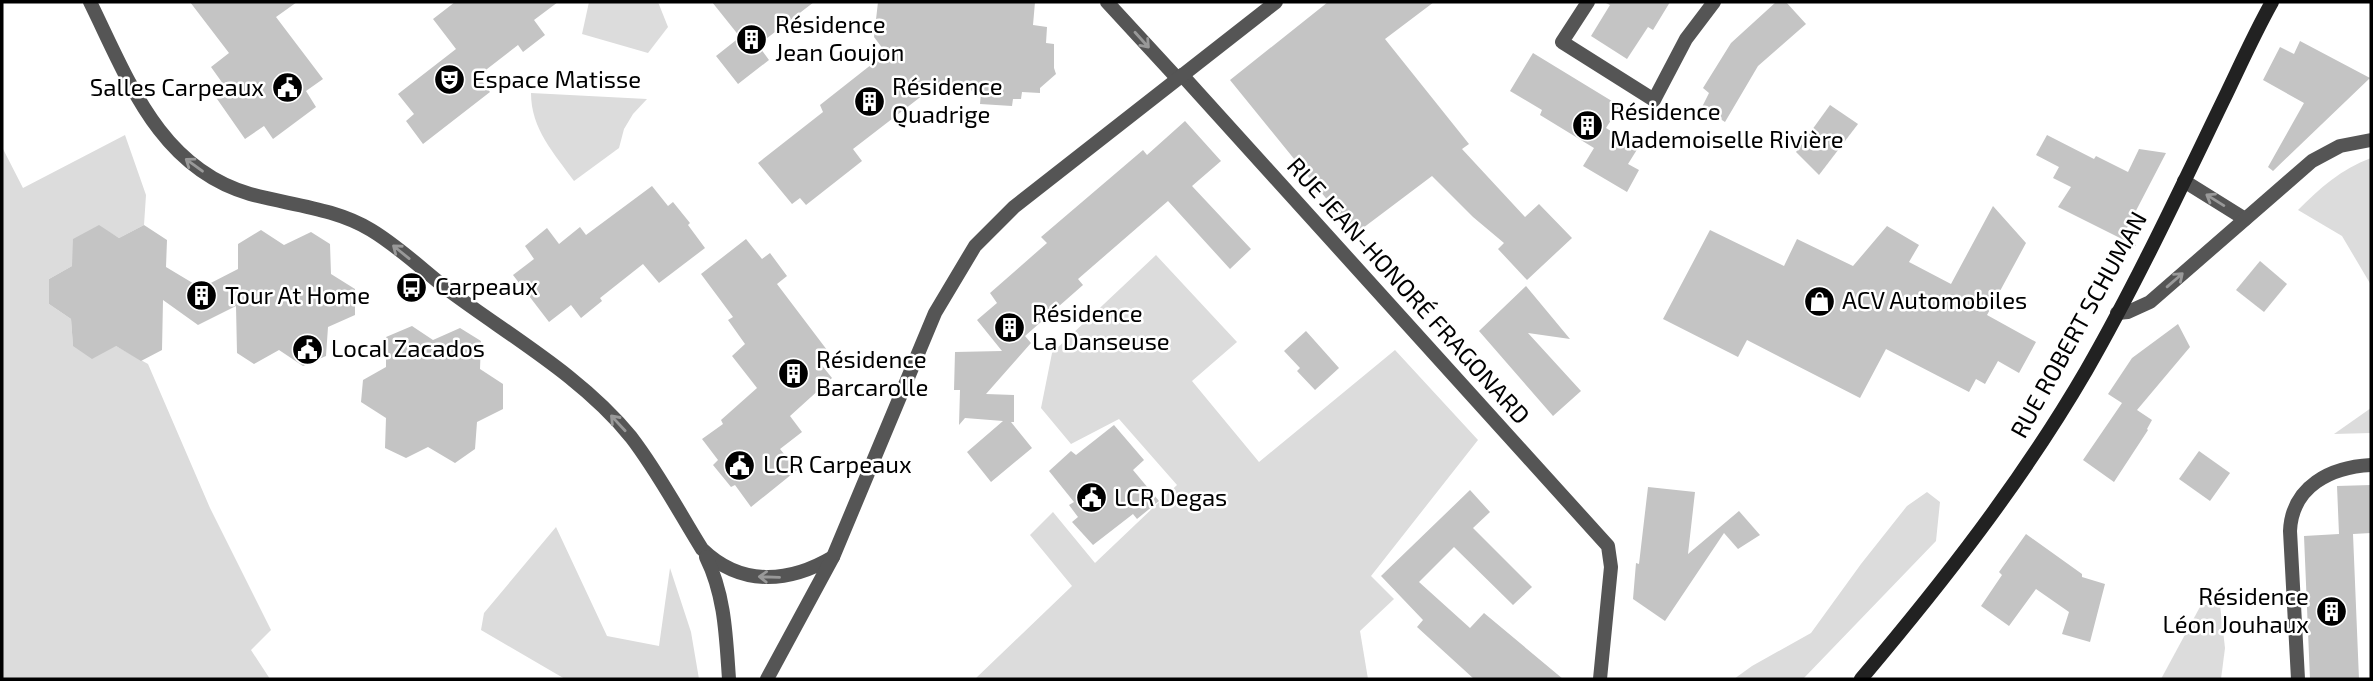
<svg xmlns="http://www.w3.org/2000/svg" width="2373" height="681" font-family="'Exo 2',sans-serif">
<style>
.green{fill:#dcdcdc}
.building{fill:#c4c4c4}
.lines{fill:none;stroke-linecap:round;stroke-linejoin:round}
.minor{stroke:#555;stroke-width:14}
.secondary{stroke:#222;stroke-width:14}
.oneway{stroke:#999}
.labels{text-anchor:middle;stroke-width:5;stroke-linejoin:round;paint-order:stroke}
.poi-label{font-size:24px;fill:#000;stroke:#fff;text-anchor:start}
.street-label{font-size:24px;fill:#000;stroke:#fff}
</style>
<rect width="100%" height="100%" fill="#fff"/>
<g class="green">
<path d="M589,2H658L668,27L648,53L582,34Z"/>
<path d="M531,93L647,99L633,114L624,129L619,148L574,181C554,153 531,129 531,93Z"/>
<path d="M125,135L146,195L144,225L119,238L99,226L72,266L49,279V304L71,319L73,346H116L148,364L210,508L271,630L251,650L270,679H2V147L23,188Z"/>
<path d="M2371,158V285L2342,236L2298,210C2320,188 2341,169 2371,158Z"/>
<path d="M1156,255L1237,342L1192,381L1259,462L1395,350L1478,440L1371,576L1394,599L1360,631L1368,679H975L1072,586L1030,535L1053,512L1095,563L1177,485L1119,419L1071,444L1041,408L1052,353Z"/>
<path d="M2371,408V433L2334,434Z"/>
<path d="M1927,492L1940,502L1936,541L1803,679H1734L1752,666L1811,633L1861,564L1907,506Z"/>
<path d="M556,527L607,636L659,646L670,568L691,632L699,679H565L481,630L484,613Z"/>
<path d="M2201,605H2220L2225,648L2221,679H2161Z"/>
</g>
<g class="building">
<path d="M190,2H297L276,17L323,79L306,91L316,107L273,139L264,126L245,139L215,96L226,88L211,67L229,53Z"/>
<path d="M455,2H558L534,20L545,35L523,52L518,45L478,76L490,92L423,144L406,121L414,114L398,94L456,49L433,19Z"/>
<path d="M712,2H814L758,45L769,60L738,84L716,56L740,37Z"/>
<path d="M878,2H1035L1033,25L1047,27L1046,43L1054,44V68L1056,74L1040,88V93L1022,92L1021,99H1013L1012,106L980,104L981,92L936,85L853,149L862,161L806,205L800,198L792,204L758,163L823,112L820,105L886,53L874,37Z"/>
<path d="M1328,2H1434L1385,39L1469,144L1462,149L1525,217L1539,204L1572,238L1527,280L1498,249L1504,243L1473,217L1432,176L1355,234L1230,80Z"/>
<path d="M1604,2H1670L1653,30L1648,27L1627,59L1591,36L1610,5Z"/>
<path d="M1776,2H1786L1806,24L1758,66L1725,122L1702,107L1709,93L1703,88L1731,43Z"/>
<path d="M2300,41L2370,78L2273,171L2268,167L2304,103L2263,80L2280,47L2294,54Z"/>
<path d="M1533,53L1620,106L1606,128L1638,148L1628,164L1639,170L1627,192L1583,166L1594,148L1540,115L1542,110L1510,91Z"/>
<path d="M1830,105L1858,124L1819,175L1796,152Z"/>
<path d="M1185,121L1221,161L1192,186L1251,249L1230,269L1168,201L1078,279L1083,285L1025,336L1031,343L986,394L1014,395V422H1011L1032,448L991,482L967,452L1003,421L965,418L959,425L960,390H954L955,352L1002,351L977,320L997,303L990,293L1047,243L1041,237L1143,150L1147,155Z"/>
<path d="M2047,135L2094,159L2096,156L2128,172L2139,149L2166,153L2127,228L2136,246L2058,207L2071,187L2053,178L2059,167L2036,155Z"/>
<path d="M652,186L668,206L673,202L690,223L688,225L705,248L659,283L643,264L600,298L602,301L581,318L571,305L549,322L513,275L534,259L525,246L547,228L559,244L580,227L586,235Z"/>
<path d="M1993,206L2026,243L1987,315L2036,342L2019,373L1998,361L1985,384L1976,379L1969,392L1886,349L1860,398L1747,340L1738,357L1663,319L1710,230L1784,266L1797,239L1853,266L1887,226L1919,245L1909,262L1951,284Z"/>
<path d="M99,225L119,238L144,225L167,240L166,267L201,288L238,269V244L261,230L284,245L311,232L330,244L331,274L355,289V315L328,327L326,356L303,366L279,350L254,364L237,353L236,306L198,325L163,300L162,350L141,361L116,346L92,359L73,346L71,319L49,304V279L72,266L73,239Z"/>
<path d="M746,239L762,259L770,253L787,276L777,284L827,350L816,358L832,378L790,416L802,432L780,449L797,470L751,507L735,485L731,487L713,465L718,460L702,439L723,424L721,420L757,388L732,356L745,344L728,320L733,317L701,274Z"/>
<path d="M2260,261L2287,284L2264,312L2236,290Z"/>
<path d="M1526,286L1570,339L1528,333L1581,391L1553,416L1479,331Z"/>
<path d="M2178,324L2190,347L2137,410L2152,420L2147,429L2148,430L2114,482L2083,460L2122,403L2108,394L2132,358Z"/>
<path d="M412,326L433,340L460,328L481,341L480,369L503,384V409L477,422L475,449L455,463L428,447L406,458L385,448L386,418L361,402L363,380L386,367V337Z"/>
<path d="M1306,331L1339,368L1315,390L1297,371L1300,368L1284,351Z"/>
<path d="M1114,425L1144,460L1133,470L1159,501L1137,519L1133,514L1093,545L1072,522L1078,517L1069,505L1074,502L1049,471L1071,451L1076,455Z"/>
<path d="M2199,451L2230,473L2210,501L2179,479Z"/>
<path d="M2371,485V533L2353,534L2359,679H2310L2304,536L2339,534L2337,486Z"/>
<path d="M1648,487L1695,492L1688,554L1739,511L1760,535L1738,549L1724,533L1665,621L1633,599L1636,563L1639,564Z"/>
<path d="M1470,490L1490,512L1473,528L1532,587L1513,605L1454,547L1419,582L1470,628L1484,613L1563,679H1474L1417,627L1423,620L1381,576Z"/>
<path d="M2026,534L2082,574V577L2105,584L2090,642L2062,634L2069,612L2036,589L2009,626L1981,606L2002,575L1999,572Z"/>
</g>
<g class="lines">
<g class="minor">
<path d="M90,2C128,79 159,168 250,194C290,205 335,208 371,230C401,248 427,274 455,295C515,339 584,379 631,437C658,472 679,512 702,549C741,587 789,583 833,557"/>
<path d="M1107,2L1177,78"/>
<path d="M1588,2L1562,42L1654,100L1686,39L1714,2"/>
<path d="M1182,75L1608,546L1611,567L1600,679"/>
<path d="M2184,181L2245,219"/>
<path d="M2117,313L2128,312L2150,302L2312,161L2340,146L2371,140"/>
<path d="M706,557C725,595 726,637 729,679"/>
<path d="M767,679L833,557L935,313L975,246L1014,207L1276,2"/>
<path d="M2298,679L2290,531C2292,486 2331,467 2371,465"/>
</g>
<path class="secondary" d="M1861,679C1943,582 2022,481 2086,371C2136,284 2179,192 2223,101C2239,68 2254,34 2272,2"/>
</g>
<defs><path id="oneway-shaft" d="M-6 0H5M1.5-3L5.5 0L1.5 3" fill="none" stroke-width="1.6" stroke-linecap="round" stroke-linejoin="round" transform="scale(1.75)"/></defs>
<g class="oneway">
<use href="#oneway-shaft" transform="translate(1142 40) rotate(48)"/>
<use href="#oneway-shaft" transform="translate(194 165) rotate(-144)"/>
<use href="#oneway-shaft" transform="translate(2215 200) rotate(-148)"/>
<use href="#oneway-shaft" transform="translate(401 252) rotate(-141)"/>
<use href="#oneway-shaft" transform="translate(2175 280) rotate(-41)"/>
<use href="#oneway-shaft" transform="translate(618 423) rotate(-133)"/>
<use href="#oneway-shaft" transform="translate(769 577) rotate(-178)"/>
</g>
<defs>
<symbol id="building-disc" viewBox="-11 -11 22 22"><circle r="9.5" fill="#000" stroke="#fff"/><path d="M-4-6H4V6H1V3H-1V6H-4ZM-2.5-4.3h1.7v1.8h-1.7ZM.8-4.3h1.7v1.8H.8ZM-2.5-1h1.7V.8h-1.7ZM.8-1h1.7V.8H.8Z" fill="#fff"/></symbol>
<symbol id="theatre-disc" viewBox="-11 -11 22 22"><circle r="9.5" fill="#000" stroke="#fff"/><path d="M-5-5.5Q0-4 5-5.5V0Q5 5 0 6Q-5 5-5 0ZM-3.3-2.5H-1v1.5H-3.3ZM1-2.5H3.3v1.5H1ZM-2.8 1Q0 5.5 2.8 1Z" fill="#fff"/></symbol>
<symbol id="civic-disc" viewBox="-11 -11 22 22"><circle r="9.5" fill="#000" stroke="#fff"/><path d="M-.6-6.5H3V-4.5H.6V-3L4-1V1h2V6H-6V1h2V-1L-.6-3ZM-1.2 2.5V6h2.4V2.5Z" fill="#fff"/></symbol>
<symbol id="bus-disc" viewBox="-11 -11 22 22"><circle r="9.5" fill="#000" stroke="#fff"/><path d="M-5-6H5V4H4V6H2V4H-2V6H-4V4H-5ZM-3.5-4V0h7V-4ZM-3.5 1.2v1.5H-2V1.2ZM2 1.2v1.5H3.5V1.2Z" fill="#fff"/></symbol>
<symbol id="shop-disc" viewBox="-11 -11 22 22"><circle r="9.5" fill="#000" stroke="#fff"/><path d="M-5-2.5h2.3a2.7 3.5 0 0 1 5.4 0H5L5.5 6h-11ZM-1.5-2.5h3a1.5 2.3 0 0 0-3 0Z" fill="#fff"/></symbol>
</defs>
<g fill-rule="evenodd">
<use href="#building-disc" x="734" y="22" width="35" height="35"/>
<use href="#theatre-disc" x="432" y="62" width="35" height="35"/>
<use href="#civic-disc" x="270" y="70" width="35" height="35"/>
<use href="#building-disc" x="852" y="84" width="35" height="35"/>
<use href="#building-disc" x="1570" y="108" width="35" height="35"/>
<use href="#bus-disc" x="394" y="270" width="35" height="35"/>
<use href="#building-disc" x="184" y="278" width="35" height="35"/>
<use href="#shop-disc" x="1802" y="284" width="35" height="35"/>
<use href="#building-disc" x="992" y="310" width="35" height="35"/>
<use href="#civic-disc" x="290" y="332" width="35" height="35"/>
<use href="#building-disc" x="776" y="356" width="35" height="35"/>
<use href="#civic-disc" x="722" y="448" width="35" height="35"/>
<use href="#civic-disc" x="1074" y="480" width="35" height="35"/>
<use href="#building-disc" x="2314" y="594" width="35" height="35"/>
</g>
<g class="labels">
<g class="poi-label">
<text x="775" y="33">Résidence<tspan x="775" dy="28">Jean Goujon</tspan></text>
<text x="472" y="88">Espace Matisse</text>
<text x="892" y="95">Résidence<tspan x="892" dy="28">Quadrige</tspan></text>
<text x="264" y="96" text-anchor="end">Salles Carpeaux</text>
<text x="1610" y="120">Résidence<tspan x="1610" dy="28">Mademoiselle Rivière</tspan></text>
<text x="435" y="295">Carpeaux</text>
<text x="225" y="304">Tour At Home</text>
<text x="1842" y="309">ACV Automobiles</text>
<text x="1032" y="322">Résidence<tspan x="1032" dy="28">La Danseuse</tspan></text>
<text x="331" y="357">Local Zacados</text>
<text x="816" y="368">Résidence<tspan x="816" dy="28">Barcarolle</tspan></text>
<text x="763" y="473">LCR Carpeaux</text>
<text x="1114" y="506">LCR Degas</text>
<text x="2309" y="605" text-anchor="end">Résidence<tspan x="2309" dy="28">Léon Jouhaux</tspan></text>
</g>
<g class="street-label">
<text transform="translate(1408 291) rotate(48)" y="8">RUE JEAN-HONORÉ FRAGONARD</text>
<text transform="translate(2079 325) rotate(-61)" y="8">RUE ROBERT SCHUMAN</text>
</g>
</g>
<rect width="2373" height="681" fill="none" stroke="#000000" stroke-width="7"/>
</svg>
